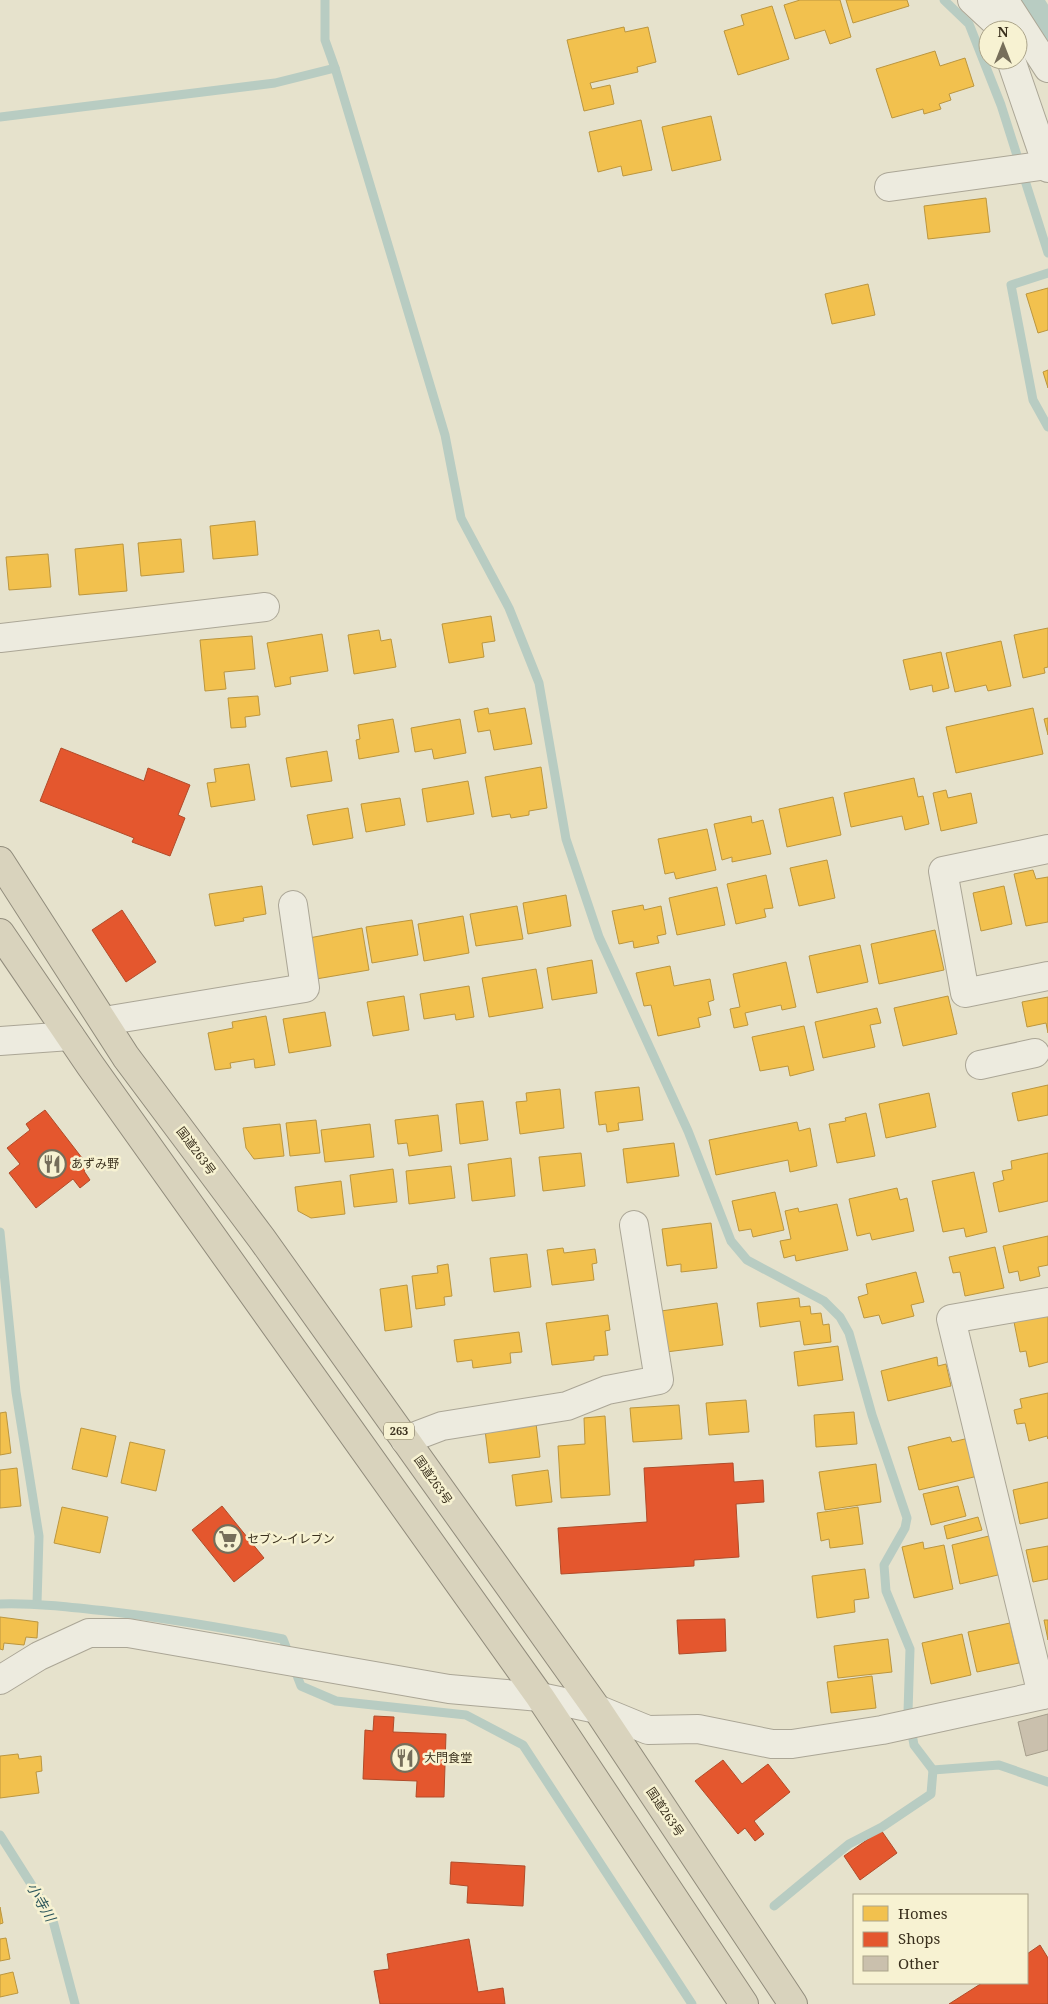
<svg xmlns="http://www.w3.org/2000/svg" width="1048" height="2004" font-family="'Noto Serif','Noto Sans JP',serif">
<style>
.homes{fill:#f2c14e;stroke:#bb963f}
.shops{fill:#e4572e;stroke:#b14b29}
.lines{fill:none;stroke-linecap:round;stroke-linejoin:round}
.stream{stroke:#b8ccc2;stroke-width:9}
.canal{stroke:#b8ccc2;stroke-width:31}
.building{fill:#cac0ad;stroke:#a69e8c}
.minor-casing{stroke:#aba696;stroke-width:30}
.highway-casing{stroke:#918c7c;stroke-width:30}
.minor{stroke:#edebdf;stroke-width:28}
.highway{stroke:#d9d3bd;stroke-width:28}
.labels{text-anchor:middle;stroke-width:5;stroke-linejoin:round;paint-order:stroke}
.shield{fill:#f7f2d2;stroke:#736a53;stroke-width:1}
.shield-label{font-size:11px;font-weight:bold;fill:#3a301d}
.street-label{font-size:12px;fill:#3a301d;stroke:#f7f2d2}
.poi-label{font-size:12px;fill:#3a301d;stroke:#f7f2d2;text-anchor:start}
.water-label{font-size:14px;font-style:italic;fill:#2c565b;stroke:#f7f2d2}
</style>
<rect width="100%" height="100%" fill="#e6e2cc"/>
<g class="homes">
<path d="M800,0H840L851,37L830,44L825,30L795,39L784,5Z"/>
<path d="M846,0H907L909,6L853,23Z"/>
<path d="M772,6L789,59L738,75L724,31L744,25L741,15Z"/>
<path d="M624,27L625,32L648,27L656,62L637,67L638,72L590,83L592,89L610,85L614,104L584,111L567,40Z"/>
<path d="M935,51L940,66L965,58L974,86L949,94L951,100L939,104L941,109L924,114L923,109L892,118L876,69Z"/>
<path d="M711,116L721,160L672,171L662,127Z"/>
<path d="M641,120L652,170L623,176L621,166L598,172L589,132Z"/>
<path d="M986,198L990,232L928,239L924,206Z"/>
<path d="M868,284L875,315L832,324L825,294Z"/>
<path d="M1048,288V330L1038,333L1026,294Z"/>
<path d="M1048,370V388L1043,372Z"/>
<path d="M255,521L258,555L213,559L210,526Z"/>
<path d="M181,539L184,572L141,576L138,543Z"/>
<path d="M123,544L127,591L79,595L75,549Z"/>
<path d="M48,554L51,587L9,590L6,557Z"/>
<path d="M491,616L495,641L482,643L484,657L449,663L442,624Z"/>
<path d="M1048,628V667L1044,668L1045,673L1023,678L1014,635Z"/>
<path d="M379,630L381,641L391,639L396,667L354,674L348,635Z"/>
<path d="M322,634L328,671L290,677L291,684L275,687L267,643Z"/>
<path d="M252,636L255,669L224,672L226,689L205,691L200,640Z"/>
<path d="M1001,641L1011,686L988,691L986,685L955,692L946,653Z"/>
<path d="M941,652L949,688L933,692L932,685L910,690L903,660Z"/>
<path d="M258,696L260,715L245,717L246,727L231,728L228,698Z"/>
<path d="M488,708L489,714L525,708L532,744L494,750L490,730L478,732L474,711Z"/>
<path d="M1033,708L1043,754L956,773L946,727Z"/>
<path d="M1048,718V735L1044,719Z"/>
<path d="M393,719L399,752L359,759L356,740L360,739L358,725Z"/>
<path d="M460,719L466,753L434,759L432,749L415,752L411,728Z"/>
<path d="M327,751L332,781L291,787L286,758Z"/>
<path d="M249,764L255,800L211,807L207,783L216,782L214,769Z"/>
<path d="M541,767L547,808L529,811V815L511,818L510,814L492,817L485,777Z"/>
<path d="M914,778L918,797L923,796L929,824L905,830L902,816L851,827L844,793Z"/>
<path d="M468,781L474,814L427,822L422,789Z"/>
<path d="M946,790L948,798L971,793L977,823L941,831L933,793Z"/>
<path d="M833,797L841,835L787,847L779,809Z"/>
<path d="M400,798L405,825L366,832L361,804Z"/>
<path d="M348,808L353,838L313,845L307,815Z"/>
<path d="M751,816L752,823L763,820L771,854L732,862V857L722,860L714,824Z"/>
<path d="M707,829L716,870L676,879L674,872L665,874L658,839Z"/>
<path d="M827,860L835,898L799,906L790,868Z"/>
<path d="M1033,870L1036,879L1048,877V922L1026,926L1014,874Z"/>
<path d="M766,875L773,908L764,909L766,917L736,924L727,884Z"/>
<path d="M262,886L266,914L243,918L244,921L215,926L209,894Z"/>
<path d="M1004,886L1012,924L981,931L973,893Z"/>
<path d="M717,887L725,925L677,935L669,898Z"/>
<path d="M566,895L571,926L528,934L523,903Z"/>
<path d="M643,905L644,910L661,906L666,934L657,936L659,943L634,948L633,941L619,944L612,911Z"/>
<path d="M517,906L523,939L476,946L470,914Z"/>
<path d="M463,916L469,953L424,961L418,924Z"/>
<path d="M412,920L418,955L372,963L366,927Z"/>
<path d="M362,928L369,970L316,979L309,938Z"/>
<path d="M935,930L944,970L879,984L871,944Z"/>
<path d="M860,945L868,982L817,993L809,956Z"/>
<path d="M592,960L597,993L552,1000L547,968Z"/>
<path d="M786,962L796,1007L782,1010L781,1005L745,1013L748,1025L734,1028L730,1009L740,1007L733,974Z"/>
<path d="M670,966L674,986L710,979L714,1000L708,1002L711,1015L698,1018L700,1027L658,1036L651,1005L644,1006L636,973Z"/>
<path d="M536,969L543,1008L489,1017L482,978Z"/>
<path d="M469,986L474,1017L456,1020L455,1014L424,1019L420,994Z"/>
<path d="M404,996L409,1030L373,1036L367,1002Z"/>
<path d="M948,996L957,1034L903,1046L894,1008Z"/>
<path d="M1048,997V1033L1046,1023L1027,1027L1022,1002Z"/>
<path d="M877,1008L881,1023L870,1025L875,1047L823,1058L815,1022Z"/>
<path d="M325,1012L331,1046L289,1053L283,1019Z"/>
<path d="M266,1016L275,1065L255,1068L254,1059L230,1063L231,1068L215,1070L208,1033L233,1028L232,1022Z"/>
<path d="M804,1026L814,1070L790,1076L788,1066L760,1071L752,1037Z"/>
<path d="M1048,1085V1115L1018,1121L1012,1093Z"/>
<path d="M639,1087L643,1120L618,1123L619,1130L607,1132L606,1124L599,1125L595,1092Z"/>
<path d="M560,1089L564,1128L520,1134L516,1102L527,1101L526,1093Z"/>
<path d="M929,1093L936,1127L886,1138L879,1104Z"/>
<path d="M483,1101L488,1140L460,1144L456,1104Z"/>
<path d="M866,1113L875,1156L837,1163L829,1124L846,1121L845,1118Z"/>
<path d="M438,1115L442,1151L409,1156L407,1143L398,1144L395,1120Z"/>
<path d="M316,1120L320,1153L290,1156L286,1123Z"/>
<path d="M797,1122L799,1131L810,1128L817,1166L790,1172L788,1160L716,1175L709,1140Z"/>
<path d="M280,1124L284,1156L254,1159L246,1148L243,1128Z"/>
<path d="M370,1124L374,1157L325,1162L321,1130Z"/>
<path d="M674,1143L679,1176L627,1183L623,1149Z"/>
<path d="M581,1153L585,1186L543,1191L539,1157Z"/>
<path d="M1048,1153V1201L999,1212L993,1183L1004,1180L1002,1171L1012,1169L1011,1161Z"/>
<path d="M511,1158L515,1196L472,1201L468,1164Z"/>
<path d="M451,1166L455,1198L409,1204L406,1171Z"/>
<path d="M393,1169L397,1202L354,1207L350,1175Z"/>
<path d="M974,1172L987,1232L966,1237L964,1228L943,1232L932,1181Z"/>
<path d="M341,1181L345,1214L311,1218L298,1211L295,1187Z"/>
<path d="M897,1188L900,1200L907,1198L914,1231L872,1240L870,1233L857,1236L849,1199Z"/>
<path d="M775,1192L784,1230L753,1237L751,1229L739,1231L732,1201Z"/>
<path d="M837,1204L848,1250L796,1261L795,1255L784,1258L780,1241L791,1239L785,1211L798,1208L799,1212Z"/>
<path d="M711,1223L717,1268L681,1272V1264L667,1266L662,1229Z"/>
<path d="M1048,1236V1265L1038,1267L1040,1276L1020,1281L1018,1271L1009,1273L1003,1246Z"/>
<path d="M995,1247L1004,1288L965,1296L960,1272L953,1273L949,1257Z"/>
<path d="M563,1248L564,1253L595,1249L597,1263L592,1264L594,1280L552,1285L547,1250Z"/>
<path d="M527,1254L531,1287L494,1292L490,1258Z"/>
<path d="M448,1264L452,1296L444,1297L445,1305L416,1309L412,1276L438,1273L437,1266Z"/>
<path d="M916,1272L924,1302L911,1305L914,1316L882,1324L879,1315L864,1318L858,1297L868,1294L866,1284Z"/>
<path d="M407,1285L412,1327L385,1331L380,1289Z"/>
<path d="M799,1298L800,1307L810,1306L811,1314L821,1313L823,1325L829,1324L831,1342L804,1345L800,1321L760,1327L757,1303Z"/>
<path d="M717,1303L723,1345L666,1352L661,1311Z"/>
<path d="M608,1315L610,1330L605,1331L608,1355L594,1356V1360L552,1365L546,1323Z"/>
<path d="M1048,1315V1362L1029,1367L1026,1351L1020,1352L1014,1322Z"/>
<path d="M519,1332L522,1352L510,1353L511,1363L473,1368L472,1360L457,1362L454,1340Z"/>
<path d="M838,1346L843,1380L798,1386L794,1352Z"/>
<path d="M937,1357L938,1366L946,1364L951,1386L888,1401L881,1371Z"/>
<path d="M1048,1393V1439L1047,1436L1029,1441L1025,1423L1017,1424L1014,1410L1022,1408L1020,1399Z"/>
<path d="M746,1400L749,1432L709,1435L706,1403Z"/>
<path d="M679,1405L682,1439L633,1442L630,1408Z"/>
<path d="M6,1412L11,1453L0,1455V1413Z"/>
<path d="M854,1412L857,1444L816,1447L814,1415Z"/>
<path d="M605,1416L610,1495L561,1498L558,1446L585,1444L584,1418Z"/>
<path d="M536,1423L540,1457L489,1463L485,1430Z"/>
<path d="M81,1428L116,1436L107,1477L72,1469Z"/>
<path d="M950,1437L952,1442L969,1438L978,1476L919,1490L908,1447Z"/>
<path d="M130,1442L165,1450L156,1491L121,1483Z"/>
<path d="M876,1464L881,1502L825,1510L819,1472Z"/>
<path d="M17,1468L21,1506L0,1508V1470Z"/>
<path d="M548,1470L552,1502L516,1506L512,1475Z"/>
<path d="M1048,1482V1518L1020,1524L1013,1490Z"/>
<path d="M958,1486L966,1516L931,1525L923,1494Z"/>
<path d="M62,1507L108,1517L100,1553L54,1543Z"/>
<path d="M858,1507L863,1544L830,1548L829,1539L821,1541L817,1513Z"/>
<path d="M978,1517L982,1530L947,1539L944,1526Z"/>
<path d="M993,1535L1002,1574L960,1584L952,1545Z"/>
<path d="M923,1542L924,1549L944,1545L953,1589L914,1598L902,1547Z"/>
<path d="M1048,1546V1579L1033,1582L1026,1550Z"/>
<path d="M865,1569L869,1598L854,1600L855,1612L817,1618L812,1576Z"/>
<path d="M0,1617L38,1622L37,1638L26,1637L24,1645L4,1643L3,1650L0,1649Z"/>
<path d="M1044,1620H1048V1640Z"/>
<path d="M1010,1623L1019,1663L977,1672L968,1632Z"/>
<path d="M962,1634L971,1675L931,1684L922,1643Z"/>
<path d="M888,1639L892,1672L838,1678L834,1646Z"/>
<path d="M872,1676L876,1708L831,1713L827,1682Z"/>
<path d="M18,1754L19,1759L41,1756L42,1771L36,1772L39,1793L0,1798V1756Z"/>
<path d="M0,1907L3,1923L0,1924Z"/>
<path d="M6,1938L10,1959L0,1961V1939Z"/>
<path d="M13,1972L18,1993L0,1997V1975Z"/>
</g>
<g class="shops">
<path d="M61,748L144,781L148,768L190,785L178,815L185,818L170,856L132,842L134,838L40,801Z"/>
<path d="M122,910L156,962L126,982L92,930Z"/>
<path d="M45,1110L89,1167L84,1171L90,1180L80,1188L73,1179L36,1208L9,1173L20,1164L7,1148L30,1130L26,1124Z"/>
<path d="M733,1463L734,1482L763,1480L764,1502L736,1504L739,1557L694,1560V1566L561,1574L558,1528L647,1522L644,1468Z"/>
<path d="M222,1506L264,1558L234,1582L192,1530Z"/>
<path d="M725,1619L726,1651L679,1654L677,1620Z"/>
<path d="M374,1716L394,1717L393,1732L446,1734L444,1797H416L417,1781L363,1779L365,1730L373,1731Z"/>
<path d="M723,1760L742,1784L768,1764L790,1792L754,1821L764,1834L755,1841L745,1828L738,1834L695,1781Z"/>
<path d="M881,1830L897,1853L860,1880L844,1856Z"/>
<path d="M451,1862L525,1866L523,1906L467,1903L468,1886L450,1884Z"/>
<path d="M469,1939L478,1992L503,1988L505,2004H380L374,1971L389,1969L387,1954Z"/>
<path d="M1040,1945L1048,1958V2004H949L982,1983H1027V1954Z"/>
</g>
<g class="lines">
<g class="stream">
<path d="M325,0V40L335,68L445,435L461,518L509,608L539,683L566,839L599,937L688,1131L731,1241L747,1260L824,1301L840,1317L849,1333L872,1415L907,1518L905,1528L884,1565L886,1591L910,1649L908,1712L914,1745L933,1770L999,1765L1048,1782"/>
<path d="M944,0L969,24L1001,105L1048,253"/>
<path d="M0,117L275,83L335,68"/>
<path d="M1048,273L1011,285L1033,400L1048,427"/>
<path d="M0,1232L16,1392L39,1536L37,1603"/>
<path d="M0,1604C36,1603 70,1607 106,1611C166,1618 224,1628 283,1639L301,1686L336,1701L466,1715L523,1745L692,2004"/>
<path d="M0,1835L52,1917L75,2004"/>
<path d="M774,1906L849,1844L882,1827L931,1794L933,1770"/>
</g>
<path class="canal" d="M1027,0L1048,35"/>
</g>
<path class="building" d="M1048,1714V1750L1026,1756L1018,1722Z"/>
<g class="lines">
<defs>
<g id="minor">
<path d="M972,0L1000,26L1001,30"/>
<path d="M1004,0L1048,68"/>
<path d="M1011,60L1048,168"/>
<path d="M889,187L1047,165"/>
<path d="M0,638L265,607"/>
<path d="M1048,849L943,871L965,993L1048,976"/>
<path d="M104,1021L305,988L293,905"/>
<path d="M0,1041L70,1036"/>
<path d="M980,1065L1035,1053"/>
<path d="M405,1440L442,1426L567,1406L607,1390L659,1380L634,1225"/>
<path d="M0,1680L39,1656L89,1633H128L449,1689L540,1697L597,1709L648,1730L698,1729L772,1744H792L882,1730L1048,1694"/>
<path d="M1042,1695L951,1319L1048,1302"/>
</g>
<g id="highway">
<path d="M0,861L126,1057L262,1239L597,1709L793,2004"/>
<path d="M0,933L90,1065L540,1697L744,2004"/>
</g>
</defs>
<use href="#minor" class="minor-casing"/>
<use href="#highway" class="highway-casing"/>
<use href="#minor" class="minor"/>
<use href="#highway" class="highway"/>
</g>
<defs>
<symbol id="restaurant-ring" viewBox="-11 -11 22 22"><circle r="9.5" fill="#f7f2d2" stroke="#766e5a" stroke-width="1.5"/><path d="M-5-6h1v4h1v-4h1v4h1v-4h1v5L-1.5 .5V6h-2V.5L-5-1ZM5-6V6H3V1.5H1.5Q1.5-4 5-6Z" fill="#766e5a"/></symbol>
<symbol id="supermarket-ring" viewBox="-11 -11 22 22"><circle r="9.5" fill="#f7f2d2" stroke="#766e5a" stroke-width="1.5"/><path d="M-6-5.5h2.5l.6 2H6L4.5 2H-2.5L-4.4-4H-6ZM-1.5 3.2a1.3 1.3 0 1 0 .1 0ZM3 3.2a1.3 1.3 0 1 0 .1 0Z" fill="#766e5a"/></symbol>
</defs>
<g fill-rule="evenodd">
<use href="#restaurant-ring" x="36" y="1148" width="32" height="32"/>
<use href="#supermarket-ring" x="212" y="1523" width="32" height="32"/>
<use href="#restaurant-ring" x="389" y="1742" width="32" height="32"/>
</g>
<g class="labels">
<rect class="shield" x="384" y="1422.5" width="30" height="17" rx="4"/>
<g class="shield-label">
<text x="399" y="1435">263</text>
</g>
<g class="street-label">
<text transform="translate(196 1151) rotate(53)" y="4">国道263号</text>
<text transform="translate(433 1480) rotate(55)" y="4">国道263号</text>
<text transform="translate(665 1812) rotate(56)" y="4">国道263号</text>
</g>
<g class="poi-label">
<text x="71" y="1168">あずみ野</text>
<text x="247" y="1543">セブン-イレブン</text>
<text x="424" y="1762">大門食堂</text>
</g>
<g class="water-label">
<text transform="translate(41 1902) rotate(60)" y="5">小寺川</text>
</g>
</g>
<rect x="853" y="1894" width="175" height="90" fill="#f7f2d2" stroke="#aba48a"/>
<rect x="863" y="1906" width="25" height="15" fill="#f2c14e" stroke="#aba48a"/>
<text x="898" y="1919" font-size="15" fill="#3a301d">Homes</text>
<rect x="863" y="1932" width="25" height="15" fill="#e4572e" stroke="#aba48a"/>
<text x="898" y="1944" font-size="15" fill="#3a301d">Shops</text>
<rect x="863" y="1956" width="25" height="15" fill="#cac0ad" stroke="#aba48a"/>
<text x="898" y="1969" font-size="15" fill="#3a301d">Other</text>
<g transform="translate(1003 45)"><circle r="24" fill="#f7f2d2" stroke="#aba48a"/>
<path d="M0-4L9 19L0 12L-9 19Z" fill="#766e5a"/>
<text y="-8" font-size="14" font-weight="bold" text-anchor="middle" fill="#3a301d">N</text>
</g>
</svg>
